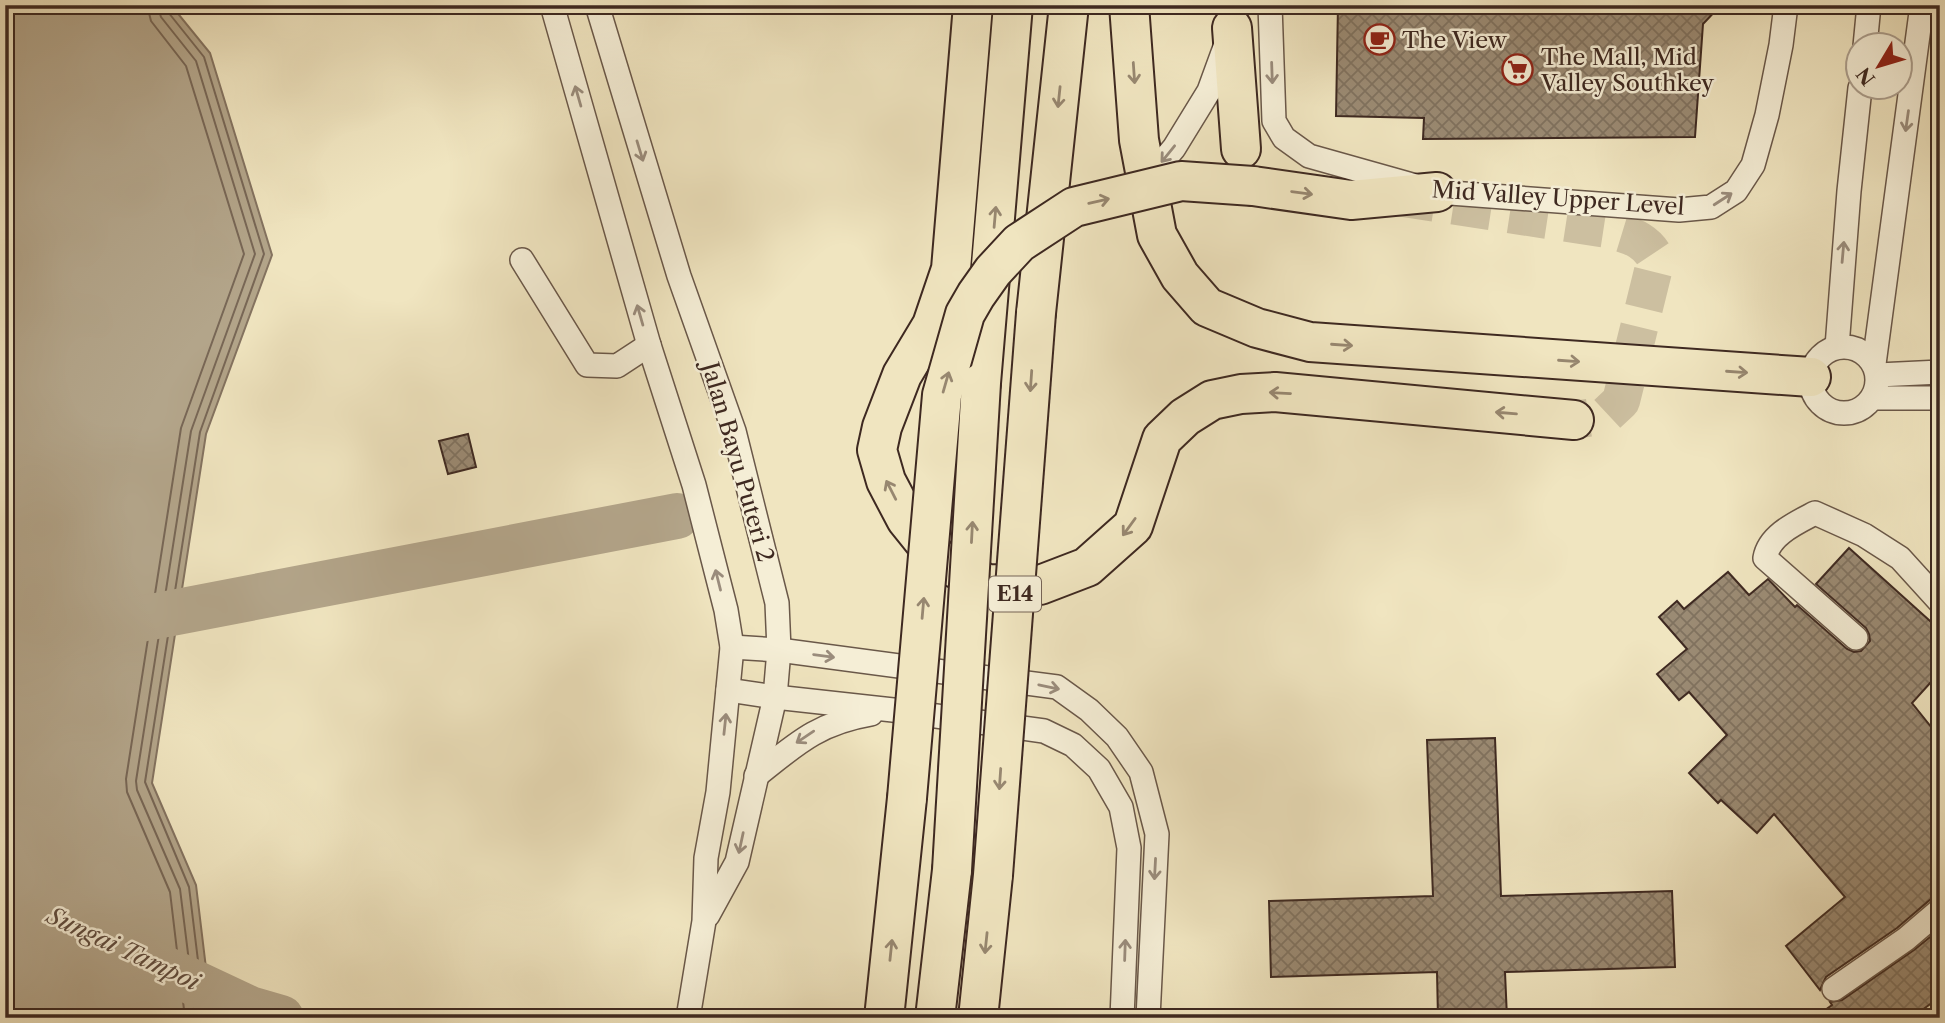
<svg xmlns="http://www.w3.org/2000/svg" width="1945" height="1023" font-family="'Libre Caslon Text',serif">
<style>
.water{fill:#b3a58a;stroke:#847360;stroke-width:2}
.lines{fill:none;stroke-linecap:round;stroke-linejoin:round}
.shore{stroke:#786756;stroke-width:2}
.river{stroke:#b3a58a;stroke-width:46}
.building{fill:url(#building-cross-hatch);stroke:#3e2921;stroke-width:2}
.motorway-tunnel{stroke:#ccbfa0;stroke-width:38;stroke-dasharray:38 19;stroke-linecap:butt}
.minor-casing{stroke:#6a5849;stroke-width:26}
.motorway-casing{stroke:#3e2921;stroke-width:42}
.minor{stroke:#f5eed6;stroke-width:23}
.motorway{stroke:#f0e5c0;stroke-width:38}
.motorway-bridge-casing{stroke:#3e2921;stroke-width:42;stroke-linecap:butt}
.motorway-bridge{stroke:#f0e5c0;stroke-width:38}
.oneway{stroke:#978770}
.oneway2{stroke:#9a8c7c}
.labels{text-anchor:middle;stroke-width:5;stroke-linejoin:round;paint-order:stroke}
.shield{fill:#f5eed6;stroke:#756457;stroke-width:2}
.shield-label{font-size:21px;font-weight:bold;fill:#3e2921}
.poi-label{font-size:23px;fill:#3e2921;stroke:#f5eed6;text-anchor:start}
.street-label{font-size:23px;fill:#3e2921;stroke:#f5eed6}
.water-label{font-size:24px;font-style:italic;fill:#614e40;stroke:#f5eed6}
</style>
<defs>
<pattern id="building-cross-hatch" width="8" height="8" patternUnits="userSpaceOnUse" patternTransform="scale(1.75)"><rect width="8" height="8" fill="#9b8b74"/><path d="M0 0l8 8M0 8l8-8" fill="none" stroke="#80725f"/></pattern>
</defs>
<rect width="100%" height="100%" fill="#f0e5c0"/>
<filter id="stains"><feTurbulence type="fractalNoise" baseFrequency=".00286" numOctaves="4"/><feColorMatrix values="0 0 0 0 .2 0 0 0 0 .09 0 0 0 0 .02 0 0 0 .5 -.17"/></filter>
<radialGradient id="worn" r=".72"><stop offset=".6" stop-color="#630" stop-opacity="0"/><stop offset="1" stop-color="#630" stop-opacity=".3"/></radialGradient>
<path class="water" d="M5,5H171L210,53L272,255L206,434L152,783L196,885L212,1018H5Z"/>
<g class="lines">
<g class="shore">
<path d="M147,5L151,21L186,66L244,254L181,428L126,779L127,792L170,892L185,1018"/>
<path d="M157,5L161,17L196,61L255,254L191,431L136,781L137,790L180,889L196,1018"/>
<path d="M166,5L168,12L204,57L264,254L200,432L145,782L189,887L205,1018"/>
</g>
<g class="river">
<path d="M5,645L677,516"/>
<path d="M152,963L250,1009L281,1018"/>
</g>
</g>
<g class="building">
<path d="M1338,5H1721L1703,24L1695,137L1423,139L1424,118L1336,116Z"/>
<path d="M468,434L476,467L448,474L439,441Z"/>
<path d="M1849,548L1940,630V672L1912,703L1940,738V896L1931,899L1897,928L1826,977L1820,990L1786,946L1845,897L1774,814L1757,833L1721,800L1718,803L1689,773L1727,735L1689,692L1679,700L1657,674L1687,649L1659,617L1677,601L1684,609L1728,572L1749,595L1768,579L1795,607L1797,605L1847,649L1854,652L1861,651L1870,641L1869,634L1866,628L1816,584Z"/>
<path d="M1495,738L1501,896L1672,891L1675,967L1505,972L1507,1018H1438L1437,972L1271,977L1269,901L1433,896L1427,740Z"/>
<path d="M1940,929V997L1911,1018H1814L1832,1005L1830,1002L1842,1000L1914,950Z"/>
</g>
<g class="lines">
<path class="motorway-tunnel" d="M1397,197L1607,229C1628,235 1645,238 1656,259L1621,401L1606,415L1574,420"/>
<defs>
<g id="minor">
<path d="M552,5L649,345L694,485L726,610L732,647L718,792L706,858L704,921L688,1018"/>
<path d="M597,5L679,276L734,431L777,603L779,650L775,697L737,862L708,915"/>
<path d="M1270,5L1274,121L1284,138L1309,156L1437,192L1679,210L1711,207L1736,191L1753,165L1767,115L1781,45L1786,5"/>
<path d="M1865,46L1869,5"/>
<path d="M1147,180L1174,148L1209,91L1232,28V5"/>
<path d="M522,260L587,365L617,366L649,345"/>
<circle cx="1844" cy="380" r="33"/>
<path d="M1837,347L1849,191L1860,88"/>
<path d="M1874,364L1922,5"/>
<path d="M1878,375L1940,372"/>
<path d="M1873,398H1940"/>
<path d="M1856,638L1765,558C1769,535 1796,523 1815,513L1864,535L1900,558L1940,602"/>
<path d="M732,647L779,650L1057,687L1089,710L1117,737L1141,772L1157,834L1148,1018"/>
<path d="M728,690L775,697L893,710L1044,731L1073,745L1099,769L1121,807L1129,848L1122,1018"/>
<path d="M756,776C796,744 818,723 871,714"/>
<path d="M1834,989L1906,939L1940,910"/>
</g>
<g id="motorway">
<path d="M973,5L951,269L932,325L902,375L882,427L877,450L886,481L906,519L939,560L987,584L1040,585L1087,567L1133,526L1162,439L1185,417L1212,400L1241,394L1275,392L1574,420"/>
<path d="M1129,5L1139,140L1157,235L1180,276L1207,307L1257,328L1310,342L1811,377"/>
<path d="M1232,28L1241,149"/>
<path d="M1253,186L1351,200L1437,192"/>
<path d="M1036,313L1069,5"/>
<path d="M981,383L1013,5"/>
<path d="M884,1018L907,798"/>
<path d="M935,1018L952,870"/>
<path d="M978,1018L993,875"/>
</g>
</defs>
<use href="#minor" class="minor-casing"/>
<use href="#motorway" class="motorway-casing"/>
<use href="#minor" class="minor"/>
<use href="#motorway" class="motorway"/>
<defs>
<g id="motorway-bridge">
<path d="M907,798L942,395L965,314L976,295L993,271L1019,243L1074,207L1181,181L1253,186"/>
<path d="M952,870L981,383"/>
<path d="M993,875L1036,313"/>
</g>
</defs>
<use href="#motorway-bridge" class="motorway-bridge-casing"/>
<use href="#motorway-bridge" class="motorway-bridge"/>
</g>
<defs><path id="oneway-shaft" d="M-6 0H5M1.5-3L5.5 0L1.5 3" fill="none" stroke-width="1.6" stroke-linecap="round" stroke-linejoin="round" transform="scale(1.75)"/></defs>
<g class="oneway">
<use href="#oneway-shaft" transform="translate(1134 73) rotate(86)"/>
<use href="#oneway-shaft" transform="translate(1059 97) rotate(96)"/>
<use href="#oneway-shaft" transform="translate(1302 193) rotate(8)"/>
<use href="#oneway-shaft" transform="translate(1099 201) rotate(-13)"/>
<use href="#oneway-shaft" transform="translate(995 217) rotate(-85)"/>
<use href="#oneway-shaft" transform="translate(1342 345) rotate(4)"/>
<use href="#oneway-shaft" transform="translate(1569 361) rotate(4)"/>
<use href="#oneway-shaft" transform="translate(1737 372) rotate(4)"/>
<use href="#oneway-shaft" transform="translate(1031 381) rotate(94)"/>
<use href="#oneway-shaft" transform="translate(946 382) rotate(-74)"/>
<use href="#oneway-shaft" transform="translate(1280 393) rotate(-177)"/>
<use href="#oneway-shaft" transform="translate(1506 413) rotate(-175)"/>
<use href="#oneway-shaft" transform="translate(891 490) rotate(-117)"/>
<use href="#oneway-shaft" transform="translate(1129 527) rotate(126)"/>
<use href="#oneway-shaft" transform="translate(972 532) rotate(-87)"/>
<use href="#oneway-shaft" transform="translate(923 608) rotate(-85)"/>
<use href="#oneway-shaft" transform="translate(1000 779) rotate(94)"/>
<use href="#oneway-shaft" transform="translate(986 943) rotate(96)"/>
<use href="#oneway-shaft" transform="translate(891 950) rotate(-84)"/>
</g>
<g class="oneway2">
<use href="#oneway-shaft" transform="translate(1272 73) rotate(88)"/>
<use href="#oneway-shaft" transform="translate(578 96) rotate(-106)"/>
<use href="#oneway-shaft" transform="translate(1907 121) rotate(98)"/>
<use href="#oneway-shaft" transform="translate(640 151) rotate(73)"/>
<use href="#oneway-shaft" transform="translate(1168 154) rotate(129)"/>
<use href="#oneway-shaft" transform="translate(1723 199) rotate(-33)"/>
<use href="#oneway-shaft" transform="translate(1843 252) rotate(-85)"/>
<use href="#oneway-shaft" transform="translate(640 315) rotate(-106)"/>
<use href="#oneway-shaft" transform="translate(718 580) rotate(-104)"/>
<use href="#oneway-shaft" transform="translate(824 656) rotate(8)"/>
<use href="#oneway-shaft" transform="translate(1049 687) rotate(12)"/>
<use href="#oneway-shaft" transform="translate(725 724) rotate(-84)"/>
<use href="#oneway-shaft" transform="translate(805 737) rotate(146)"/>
<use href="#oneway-shaft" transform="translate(741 843) rotate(102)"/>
<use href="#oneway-shaft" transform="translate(1155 869) rotate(93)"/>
<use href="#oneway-shaft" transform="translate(1125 950) rotate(-88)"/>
</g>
<defs>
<symbol id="cafe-ring" viewBox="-11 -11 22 22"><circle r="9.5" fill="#f5eed6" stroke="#8f2418" stroke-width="1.5"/><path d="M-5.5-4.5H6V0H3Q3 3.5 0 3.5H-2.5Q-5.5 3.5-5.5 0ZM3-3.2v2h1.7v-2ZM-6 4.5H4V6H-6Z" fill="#8f2418"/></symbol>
<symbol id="supermarket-ring" viewBox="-11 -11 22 22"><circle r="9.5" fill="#f5eed6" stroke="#8f2418" stroke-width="1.5"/><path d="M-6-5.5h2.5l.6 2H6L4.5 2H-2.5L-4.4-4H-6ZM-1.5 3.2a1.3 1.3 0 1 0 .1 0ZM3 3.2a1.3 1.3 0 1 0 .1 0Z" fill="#8f2418"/></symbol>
</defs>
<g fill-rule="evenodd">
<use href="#cafe-ring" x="1362" y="22" width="35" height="35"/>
<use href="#supermarket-ring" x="1500" y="52" width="35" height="35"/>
</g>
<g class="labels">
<rect class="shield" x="989" y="576.5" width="52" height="35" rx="5"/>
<g class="shield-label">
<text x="1015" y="601">E14</text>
</g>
<g class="poi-label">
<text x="1402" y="48">The View</text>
<text x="1541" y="65">The Mall, Mid<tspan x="1541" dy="26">Valley Southkey</tspan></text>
</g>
<g class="street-label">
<text transform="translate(1558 198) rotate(4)" y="8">Mid Valley Upper Level</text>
<text transform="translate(738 462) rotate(74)" y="8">Jalan Bayu Puteri 2</text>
</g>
<g class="water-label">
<text transform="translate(123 949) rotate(25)" y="8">Sungai Tampoi</text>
</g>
</g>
<rect width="1945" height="1023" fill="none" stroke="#f0e5c0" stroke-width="28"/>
<rect x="7" y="7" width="1931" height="1009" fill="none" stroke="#3e2921" stroke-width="3.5"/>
<rect x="14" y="14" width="1917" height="995" fill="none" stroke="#3e2921" stroke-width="2"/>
<g transform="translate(1879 66) rotate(232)"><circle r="33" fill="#f5eed6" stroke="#ac9f8e" stroke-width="2"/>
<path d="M0-5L12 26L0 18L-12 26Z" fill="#8f2418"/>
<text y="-10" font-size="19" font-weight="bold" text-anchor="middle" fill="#3e2921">N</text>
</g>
<rect width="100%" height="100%" filter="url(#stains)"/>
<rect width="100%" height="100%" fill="url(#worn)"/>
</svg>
